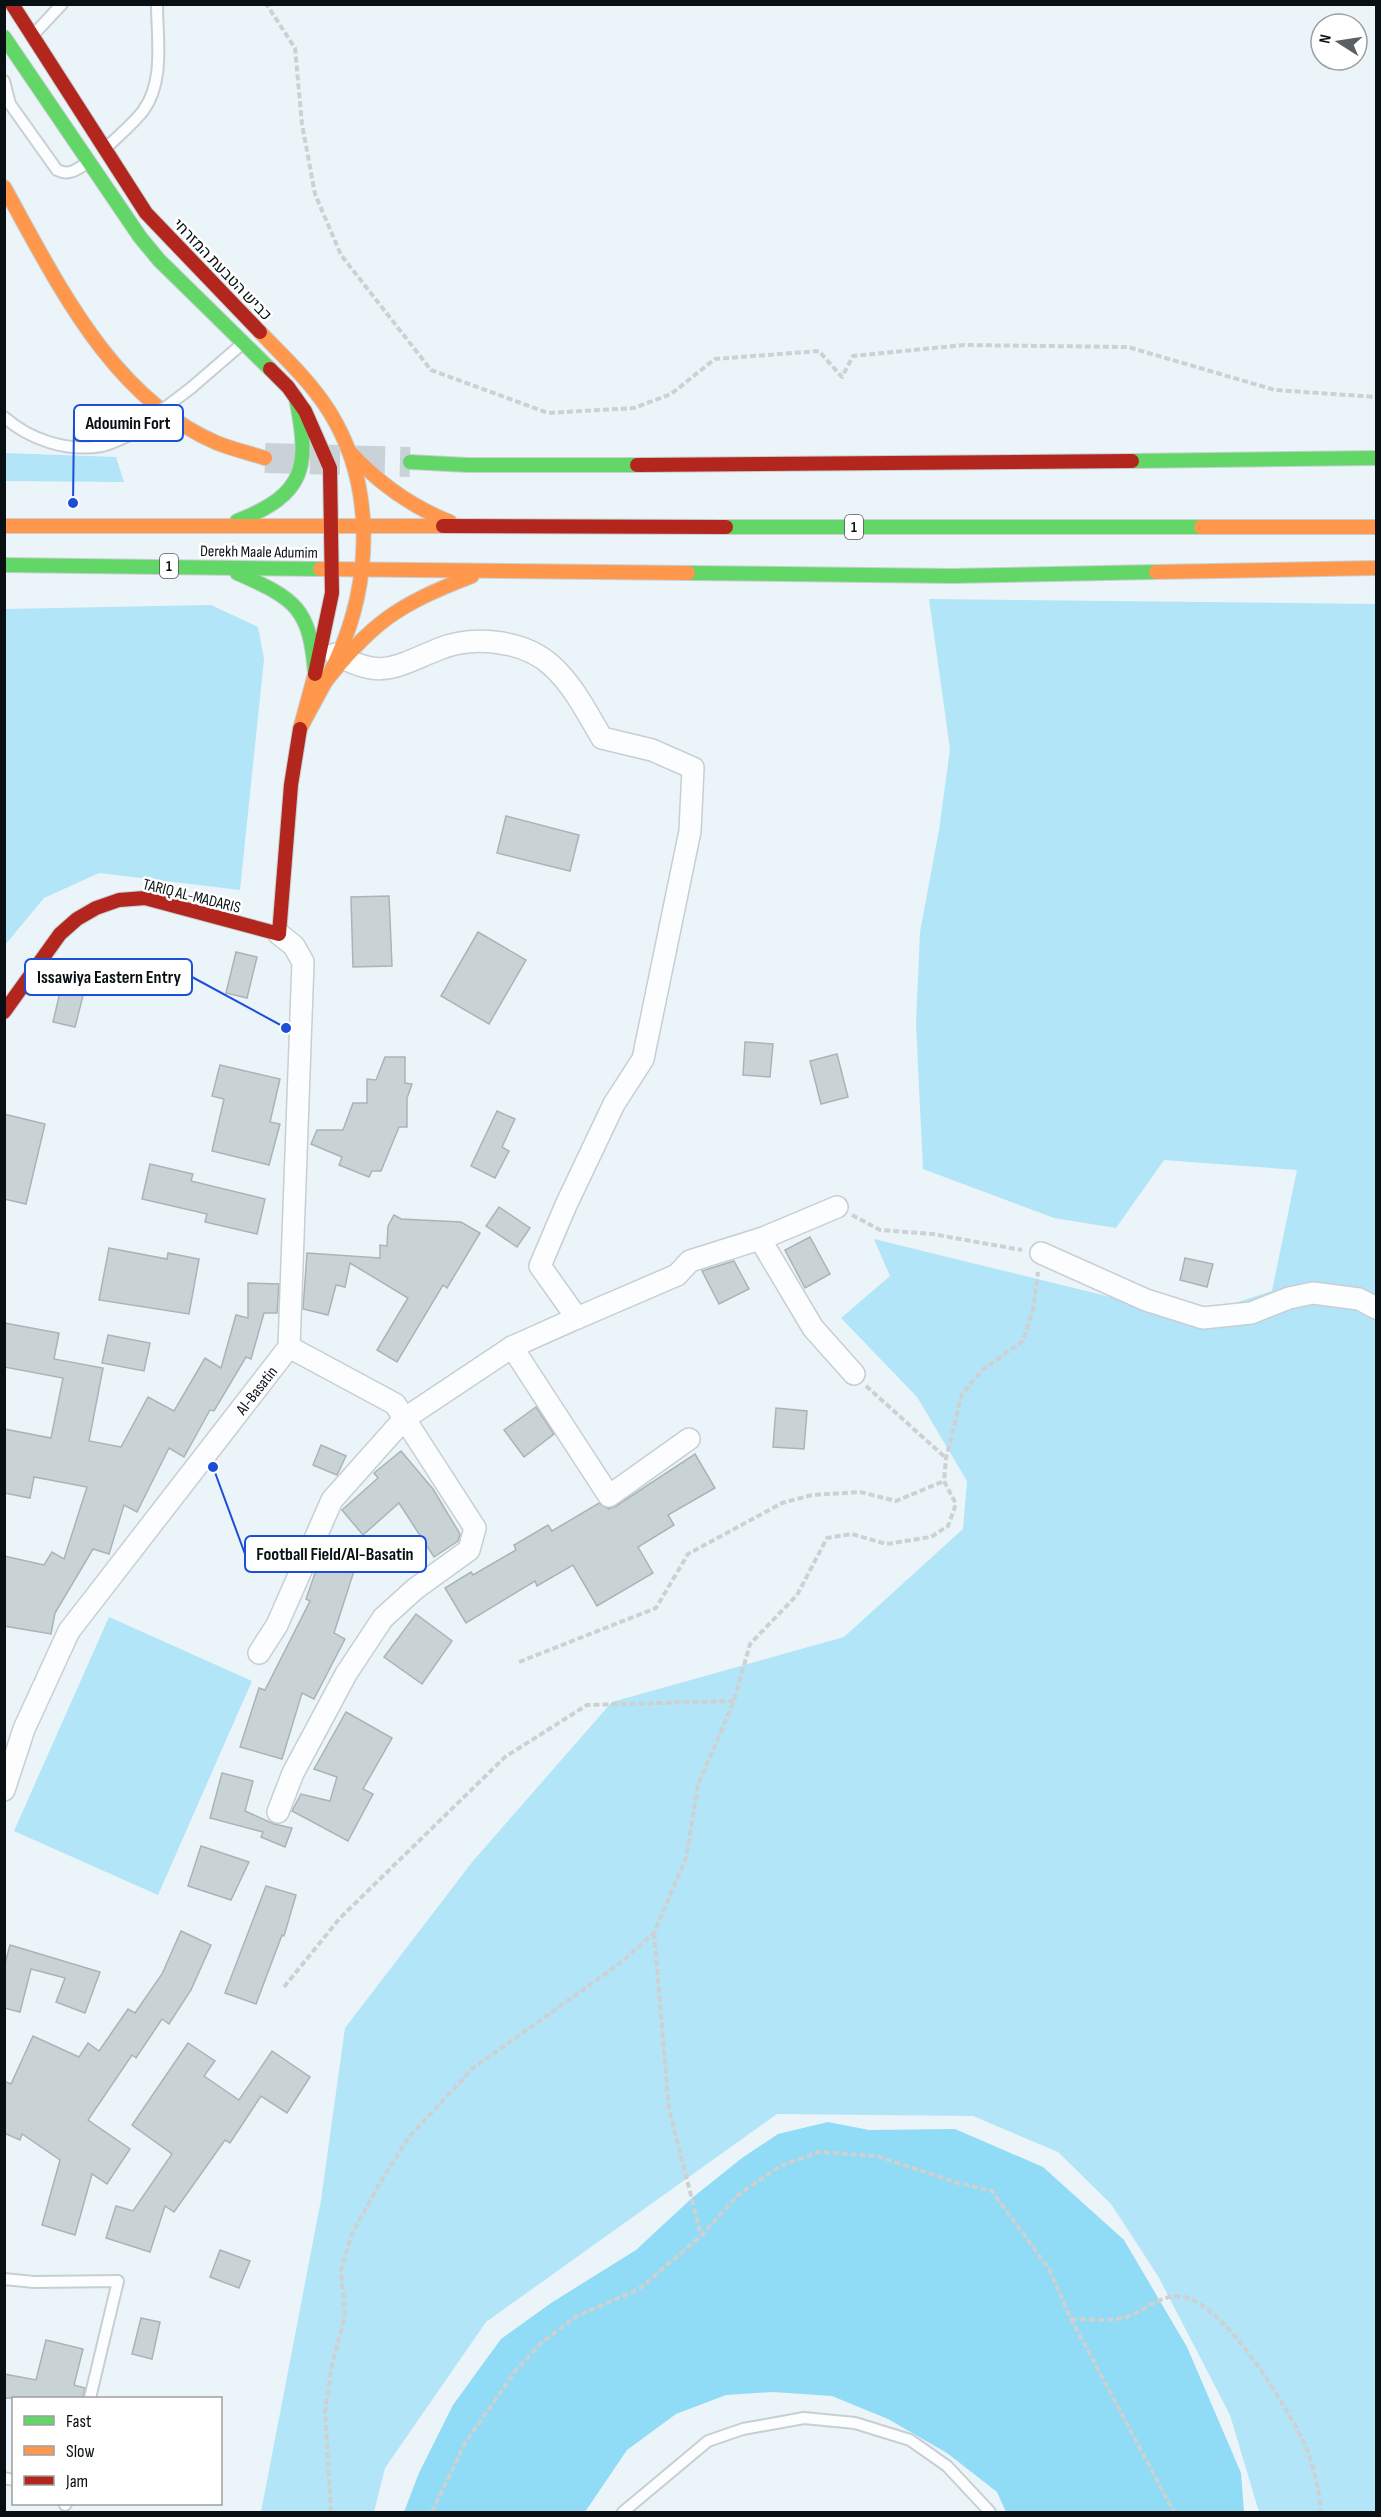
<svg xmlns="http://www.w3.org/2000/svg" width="1381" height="2517" font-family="'Sofia Sans Condensed',Heebo,sans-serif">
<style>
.green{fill:#b2e5f7}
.forest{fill:#90dbf5}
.building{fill:#c9d2d5;stroke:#abb4b5;stroke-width:1.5}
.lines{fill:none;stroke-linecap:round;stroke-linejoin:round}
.secondary-tunnel{stroke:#c9d2d6;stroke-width:30;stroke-dasharray:30 15;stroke-linecap:butt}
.lane-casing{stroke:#c7cfd2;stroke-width:14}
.street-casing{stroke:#c7cfd2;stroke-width:24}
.fast-casing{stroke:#c7cfd2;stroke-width:16}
.slow-casing{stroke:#c7cfd2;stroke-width:16}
.jam-casing{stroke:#c7cfd2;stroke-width:16}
.path{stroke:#cdd1d2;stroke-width:4;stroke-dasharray:6 3;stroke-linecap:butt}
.lane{stroke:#fcfdfe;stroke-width:10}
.street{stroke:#fcfdfe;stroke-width:21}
.fast{stroke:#63d668;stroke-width:14}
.slow{stroke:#ff974d;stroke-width:14}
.jam{stroke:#b3261e;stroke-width:14}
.lane-bridge-casing{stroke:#c7cfd2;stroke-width:14;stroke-linecap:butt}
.lane-bridge{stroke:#fcfdfe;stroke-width:10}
.labels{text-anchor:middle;stroke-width:5;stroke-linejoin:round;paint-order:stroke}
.shield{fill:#fff;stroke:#53585a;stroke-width:1.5}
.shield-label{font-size:15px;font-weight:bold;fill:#091013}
.street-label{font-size:16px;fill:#091013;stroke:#fff}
.leader{fill:none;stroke:#1d4ed8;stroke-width:2}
.callout-dot{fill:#1d4ed8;stroke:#fff;stroke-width:2}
.callout{fill:#fff;stroke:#1d4ed8;stroke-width:2}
.callout-label{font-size:18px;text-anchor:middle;font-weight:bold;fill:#091013}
</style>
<rect width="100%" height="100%" fill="#ebf4f8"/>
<g class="green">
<path d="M5,453L116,457L124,482L5,481Z"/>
<path d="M929,599L1376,604V2512H1259L1230,2415L1158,2276L1111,2204L1058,2152L973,2116L777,2114L486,2322L385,2468L374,2512H261L321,2200L345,2028L473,1861L612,1702L844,1637L963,1529L967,1481L917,1397L841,1318L890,1276L874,1239L1192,1317L1272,1291L1297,1170L1164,1160L1116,1228L1054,1218L923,1169L916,1024L920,932L939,830L950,749Z"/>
<path d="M211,605L258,627L264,659L240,890L99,873L44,898L5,945V609Z"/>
<path d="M109,1617L252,1681L158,1895L14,1831Z"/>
</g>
<path class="forest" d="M828,2122L869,2130L955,2129L1043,2167L1124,2240L1187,2347L1241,2473L1244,2512H1006L997,2492L947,2453L888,2419L832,2396L773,2392L726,2395L676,2414L627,2450L585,2512H404L419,2473L453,2405L501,2339L551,2303L636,2250L692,2198L742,2158L778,2134Z"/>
<g class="building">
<path d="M506,816L579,835L570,871L497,853Z"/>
<path d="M389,896L392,966L353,967L351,897Z"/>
<path d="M478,932L526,960L489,1024L441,996Z"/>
<path d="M236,952L257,957L247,998L226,993Z"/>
<path d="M64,975L87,980L75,1027L53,1022Z"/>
<path d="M745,1042L773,1044L770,1077L743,1075Z"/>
<path d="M837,1054L848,1097L821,1104L810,1061Z"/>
<path d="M385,1057H405V1083L412,1084L407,1098V1127H399L381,1171H372L369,1177L339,1165L342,1157L311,1144L317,1130H343L353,1103H367V1079L376,1080Z"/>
<path d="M220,1065L280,1079L270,1122L280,1124L269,1165L212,1151L224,1099L212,1096Z"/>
<path d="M497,1111L515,1119L502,1147L509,1151L495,1178L471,1166Z"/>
<path d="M4,1114L45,1124L26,1204L4,1199Z"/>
<path d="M150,1164L193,1174L191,1181L265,1199L257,1234L205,1222L207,1214L142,1199Z"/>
<path d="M499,1207L530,1228L517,1247L486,1226Z"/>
<path d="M394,1215L401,1219L461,1222L480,1233L447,1288L443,1285L397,1362L377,1350L408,1298L350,1263L345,1287L336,1285L328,1315L303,1309L307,1253L380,1258V1245L387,1246L388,1226Z"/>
<path d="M810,1237L830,1274L805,1288L785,1250Z"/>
<path d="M109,1248L167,1259L168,1253L199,1259L189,1314L99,1300Z"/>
<path d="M1185,1258L1213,1264L1207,1287L1180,1280Z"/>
<path d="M734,1261L749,1289L719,1304L702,1271Z"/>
<path d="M248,1283L279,1284L277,1313H264L251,1359L246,1357L214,1411L210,1410L184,1457L169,1448L137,1512L124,1505L109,1554L93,1549L55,1613L51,1634L4,1626V1556L44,1565L52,1552L64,1559L87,1487L34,1477L30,1498L4,1493V1429L51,1438L63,1378L4,1367V1323L59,1333L54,1359L103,1368L89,1441L121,1447L148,1397L174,1411L205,1358L221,1368L236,1315L248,1318Z"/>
<path d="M108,1335L150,1343L144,1371L102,1363Z"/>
<path d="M536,1407L554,1434L524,1457L504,1430Z"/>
<path d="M776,1408L807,1411L804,1449L773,1447Z"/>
<path d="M321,1445L346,1456L337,1475L313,1465Z"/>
<path d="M401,1451L433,1489L460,1534L458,1541L434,1557L399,1503L363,1535L342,1510L378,1478L374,1473Z"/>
<path d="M695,1454L715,1488L668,1515L674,1525L638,1547L653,1573L597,1606L573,1565L537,1586L535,1581L466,1623L445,1588L471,1572L473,1575L516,1550L514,1545L548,1525L552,1531L599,1503L609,1509L616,1506Z"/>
<path d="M320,1559L354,1571L334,1633L345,1639L314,1699L302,1693L282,1759L240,1747L259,1688L265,1690L310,1601L306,1599Z"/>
<path d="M416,1614L452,1641L422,1684L384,1657Z"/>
<path d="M346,1712L392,1738L363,1789L373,1794L348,1841L292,1811L301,1794L330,1801L337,1777L314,1769Z"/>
<path d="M222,1773L253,1781L245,1811L274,1824L292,1828L285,1847L261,1837L263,1832L210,1818Z"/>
<path d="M201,1846L249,1862L231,1900L188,1886Z"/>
<path d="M266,1886L296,1895L284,1936L282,1935L256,2004L225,1993Z"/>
<path d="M181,1931L211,1945L191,1990L169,2024L162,2019L136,2058L132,2055L88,2120L130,2149L107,2184L92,2174L75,2235L42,2225L60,2160L22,2134L20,2140L4,2133V2081L11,2084L33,2036L79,2057L88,2043L99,2051L128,2009L135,2013L162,1974Z"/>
<path d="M10,1945L100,1972L85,2013L56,2002L65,1978L31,1969L20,2012L4,2008V1967Z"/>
<path d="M188,2043L215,2061L204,2076L239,2100L272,2051L310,2077L287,2113L261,2096L230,2143L225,2140L174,2212L165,2206L150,2252L106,2238L116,2206L133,2211L172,2154L132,2125Z"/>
<path d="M220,2250L250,2261L239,2288L210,2277Z"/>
<path d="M141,2318L160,2322L152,2359L132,2354Z"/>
<path d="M46,2340L83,2349L74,2385L85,2388L83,2398H4V2374L36,2380Z"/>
</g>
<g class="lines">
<path class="secondary-tunnel" d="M265,458L410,462"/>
<defs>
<g id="lane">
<path d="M33,35L62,4"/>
<path d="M4,81L10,104L57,170C69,176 76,170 87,163"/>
<path d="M106,148C118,136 133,124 143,111C165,81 157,39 157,4"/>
<path d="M191,388L242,344"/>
<path d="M4,417C30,440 67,452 102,446C111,444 120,439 128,436"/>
<path d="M4,2279L34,2282L118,2281L90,2398"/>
<path d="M4,2478L14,2480"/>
<path d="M65,2505L66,2504"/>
<path d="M623,2512L708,2441L743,2429L804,2418L855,2423L910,2440L947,2466L990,2512"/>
</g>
<g id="street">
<path d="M760,1239L813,1328L854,1374"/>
<path d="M1041,1253L1146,1300L1203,1318L1251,1313L1289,1298L1313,1293L1359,1299L1376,1308"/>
<path d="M577,1318L677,1275L690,1261L763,1238L837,1207"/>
<path d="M512,1347L609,1496L689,1439"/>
<path d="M259,1653L277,1625L332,1500L404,1419L512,1347L577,1318L540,1266L566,1205L614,1104L643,1059L690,831L693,768L652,750L602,738C587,713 574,686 552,666C524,640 473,635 439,649C394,667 382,680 335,654"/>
<path d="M4,1790L24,1729L69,1631L289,1347L303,962L294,946L279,934"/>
<path d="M278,1812L293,1773L346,1674L383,1618L415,1589L469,1550L475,1528L395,1404L289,1347"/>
</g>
<g id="fast">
<path d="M4,37L140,237L159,260L270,369"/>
<path d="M1132,461L1376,458"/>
<path d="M410,462L467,465H637"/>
<path d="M237,521C306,494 310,467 296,398"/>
<path d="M726,527H1201"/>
<path d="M4,565L320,569"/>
<path d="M237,573C296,599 310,608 315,674"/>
<path d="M688,573L952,576L1156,572"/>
</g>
<g id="slow">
<path d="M4,187C57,282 111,398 217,443C232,449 249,453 265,458"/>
<path d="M260,332C284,357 310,381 329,411C375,484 372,579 338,656C327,681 312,705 300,729L315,674"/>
<path d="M349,451C378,483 410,506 450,522"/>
<path d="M4,526H443"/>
<path d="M1201,527H1376"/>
<path d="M320,569L688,573"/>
<path d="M1156,572L1376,568"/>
<path d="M322,686C372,622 397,605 472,576"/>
</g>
<g id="jam">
<path d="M12,4L146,213L260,332"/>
<path d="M270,369L288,387L305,411L330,468L332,593L315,674"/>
<path d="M637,465L1132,461"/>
<path d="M443,526L726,527"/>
<path d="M4,1012L60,934L77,919L96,908L119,900L145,898L279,934L291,785L300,729"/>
</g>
</defs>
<use href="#lane" class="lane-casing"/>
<use href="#street" class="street-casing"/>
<use href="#fast" class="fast-casing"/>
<use href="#slow" class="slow-casing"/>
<use href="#jam" class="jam-casing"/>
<g class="path">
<path d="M264,4L267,5L295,48L302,124L315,194L341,255L431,370L548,413L634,408L671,394L715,359L819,351L842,377L853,356L964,345L1128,347L1275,390L1376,397"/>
<path d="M852,1215L880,1230L932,1234L1022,1250"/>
<path d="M866,1386L946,1458"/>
<path d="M519,1662L656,1608L688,1554L782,1503L812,1495L860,1492L896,1501L944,1481"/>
<path d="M654,1933L669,2109L701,2235"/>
<path d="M284,1987L340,1918L505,1757L587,1705L734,1701"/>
<path d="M1071,2319C1088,2319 1109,2322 1126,2317C1147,2310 1160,2293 1184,2297C1226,2305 1291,2412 1307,2450C1314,2469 1320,2493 1321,2512"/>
<path d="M331,2512L325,2412L332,2365L345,2315L341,2271L351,2236L378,2186L409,2137L472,2069L619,1964L654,1933L686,1858L698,1785L734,1701L750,1644L797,1595L827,1538L852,1534L886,1544L931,1537L948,1526L956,1504L944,1481L946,1458L962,1394L982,1370L1023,1341L1033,1310L1038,1272"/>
<path d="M432,2512L465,2443L516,2370L541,2343L577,2316L639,2289L701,2236L738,2195L780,2166L819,2152L877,2156L955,2182L992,2191L1049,2269L1071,2319L1174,2512"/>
</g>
<use href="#lane" class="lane"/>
<use href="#street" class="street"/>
<use href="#fast" class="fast"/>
<use href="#slow" class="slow"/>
<use href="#jam" class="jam"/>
<defs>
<path id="lane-bridge" d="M128,436L191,388"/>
</defs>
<use href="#lane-bridge" class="lane-bridge-casing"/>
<use href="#lane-bridge" class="lane-bridge"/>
</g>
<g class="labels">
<g class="shield">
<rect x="845" y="515" width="18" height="24" rx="4.5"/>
<rect x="160" y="554" width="18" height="24" rx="4.5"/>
</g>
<g class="shield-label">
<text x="854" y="532">1</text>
<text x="169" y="571">1</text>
</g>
<g class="street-label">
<text transform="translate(223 269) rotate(46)" y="6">כביש הטבעת המזרחי</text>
<text transform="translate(259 551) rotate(1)" y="6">Derekh Maale Adumim</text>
<text transform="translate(192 895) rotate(14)" y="6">TARIQ AL-MADARIS</text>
<text transform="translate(256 1390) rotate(-52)" y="6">Al-Basatin</text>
</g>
</g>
<path class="leader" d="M73 503L74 423M286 1028L192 977M213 1467L245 1554"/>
<g class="callout-dot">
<circle cx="73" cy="503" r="6"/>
<circle cx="286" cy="1028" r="6"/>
<circle cx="213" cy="1467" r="6"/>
</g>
<g class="callout">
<rect x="74" y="405" width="109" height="36" rx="6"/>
<rect x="25" y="959" width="167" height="36" rx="6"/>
<rect x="245" y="1536" width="181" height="36" rx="6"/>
</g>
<g class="callout-label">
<text x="128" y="429">Adoumin Fort</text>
<text x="109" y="983">Issawiya Eastern Entry</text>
<text x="335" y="1560">Football Field/Al-Basatin</text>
</g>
<rect width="1381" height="2517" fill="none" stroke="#091013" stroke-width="12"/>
<rect x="12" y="2397" width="210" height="108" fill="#ffffff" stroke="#9d9fa1" stroke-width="1.5"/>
<rect x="24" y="2416" width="30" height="9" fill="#63d668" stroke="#9d9fa1" stroke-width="1.5"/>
<text x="66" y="2427" font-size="18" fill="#091013">Fast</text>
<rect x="24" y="2446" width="30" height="9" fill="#ff974d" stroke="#9d9fa1" stroke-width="1.5"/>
<text x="66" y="2457" font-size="18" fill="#091013">Slow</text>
<rect x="24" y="2476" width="30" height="9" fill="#b3261e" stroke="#9d9fa1" stroke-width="1.5"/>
<text x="66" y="2487" font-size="18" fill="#091013">Jam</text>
<g transform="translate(1339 42) rotate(282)"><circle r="28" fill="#ffffff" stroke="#9d9fa1" stroke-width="1.5"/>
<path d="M0-4.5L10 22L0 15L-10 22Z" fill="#586063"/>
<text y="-9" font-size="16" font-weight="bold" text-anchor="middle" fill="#091013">N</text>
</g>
</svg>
